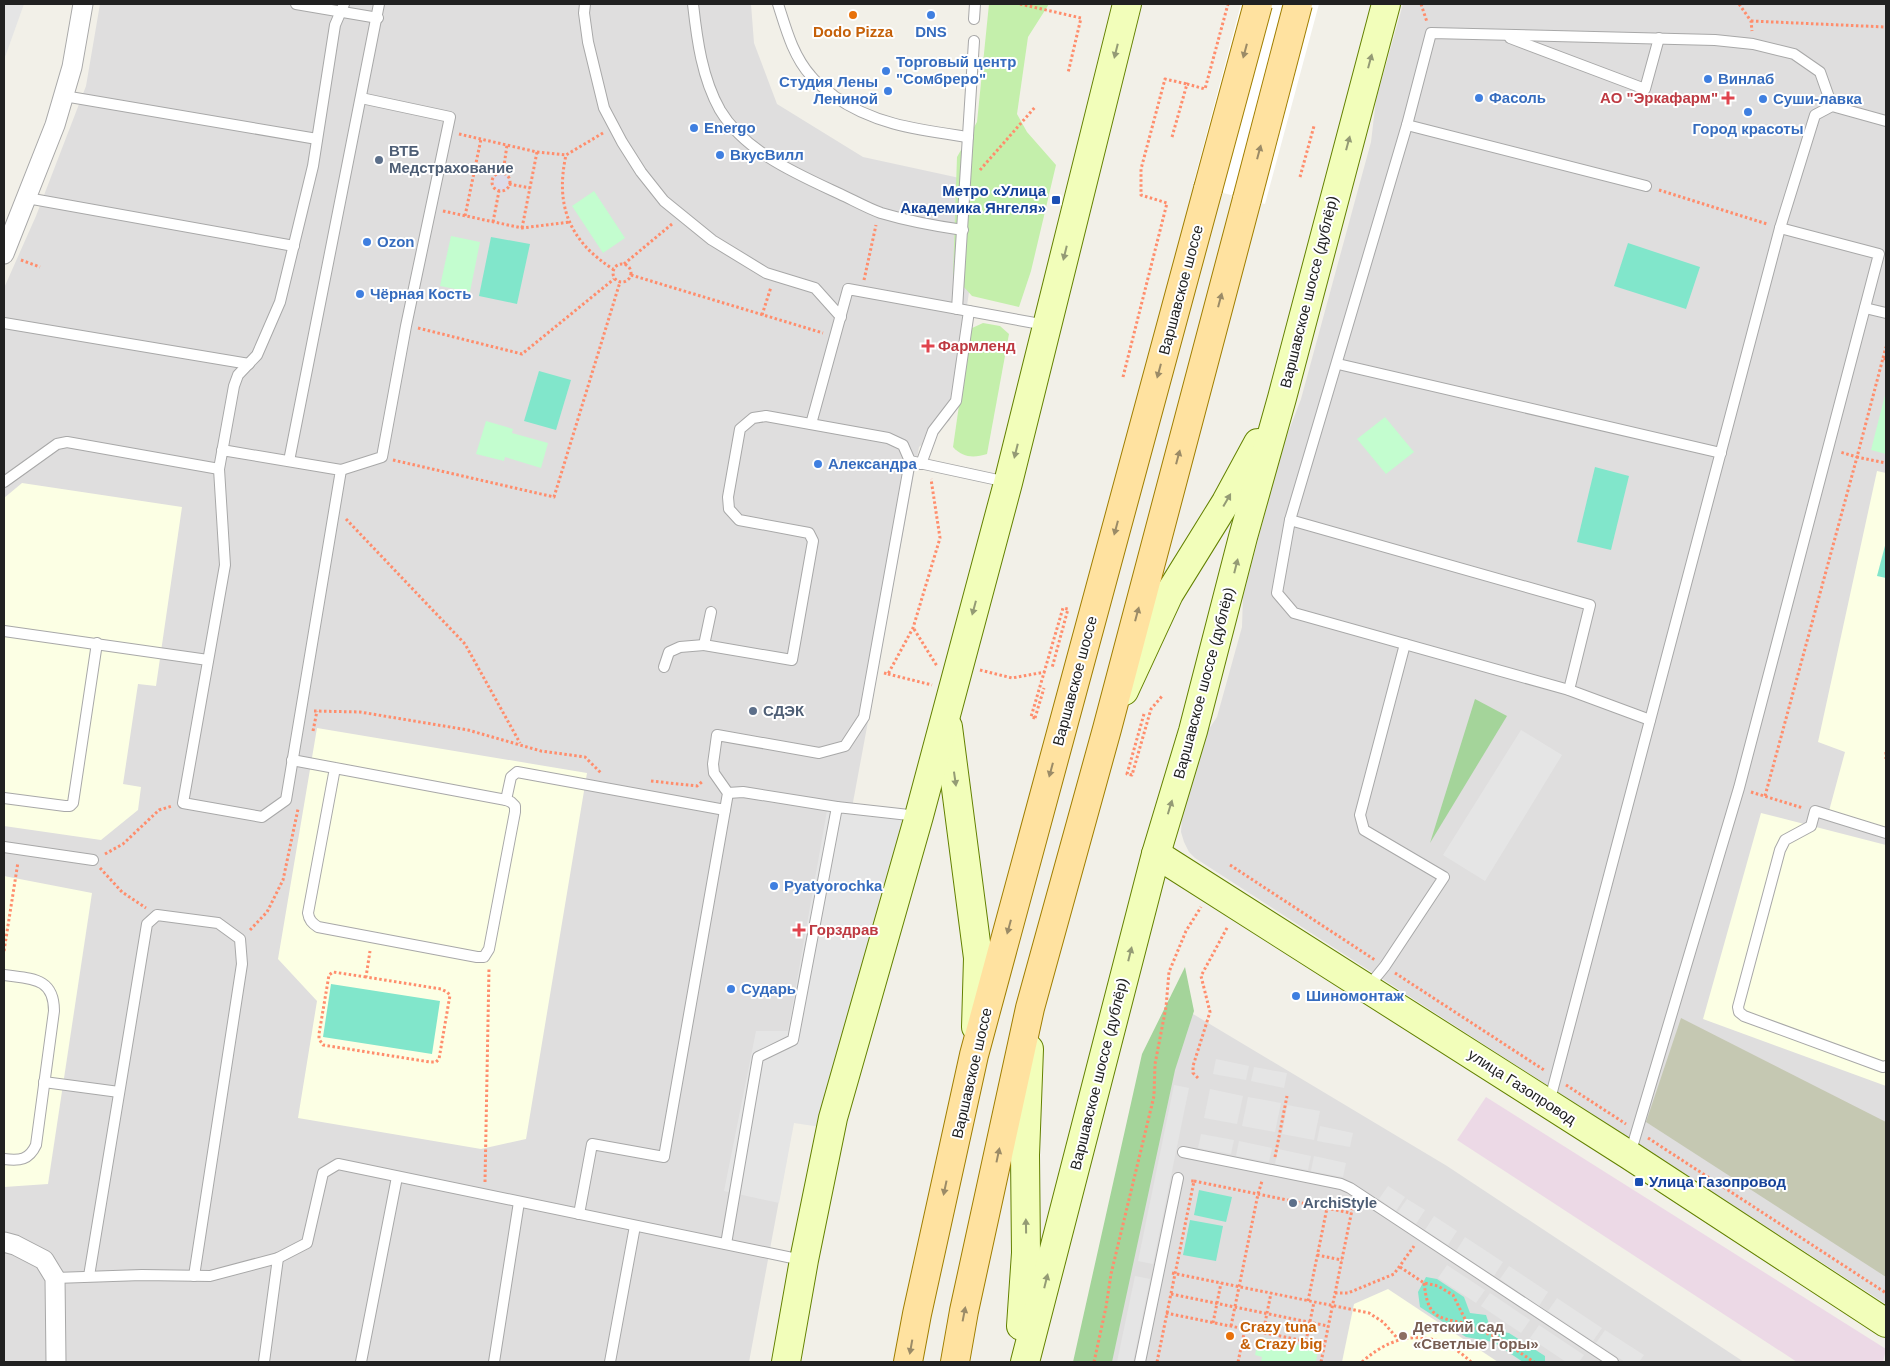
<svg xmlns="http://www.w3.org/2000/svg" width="1890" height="1366" font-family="Helvetica,sans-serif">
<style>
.residential{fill:#dfdede}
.industrial{fill:#ecd9e6}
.education{fill:#fcffe4}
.construction{fill:#c5c8b2}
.grass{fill:#c4efab}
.forest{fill:#a4d49a}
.park{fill:#c3fdcf}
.pitch{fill:#81e6cb}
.parking{fill:#e5e5e5}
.plaza{fill:#dddbe8}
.pier{fill:#fff}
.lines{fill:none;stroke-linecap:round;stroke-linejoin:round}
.lane-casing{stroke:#a8a8a8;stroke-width:12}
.street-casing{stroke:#a8a8a8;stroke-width:21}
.secondary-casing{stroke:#638100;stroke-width:30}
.primary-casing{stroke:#9f7e00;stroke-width:30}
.path{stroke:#ff8d6c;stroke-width:3;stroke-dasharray:2.5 2.5;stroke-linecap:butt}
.lane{stroke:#fff;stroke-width:10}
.street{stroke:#fff;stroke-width:19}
.secondary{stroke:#f2feba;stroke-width:28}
.primary{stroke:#ffe2a0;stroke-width:28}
.primary-bridge-casing{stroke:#9f7e00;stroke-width:30;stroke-linecap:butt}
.primary-bridge{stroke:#ffe2a0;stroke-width:28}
.oneway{fill:#949b75}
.oneway2{fill:#9b8b67}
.food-dot{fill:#e8710a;stroke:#fff;stroke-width:2}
.shop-dot{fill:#3f7fe0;stroke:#fff;stroke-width:2}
.health-dot{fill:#e0444e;stroke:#fff;stroke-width:2}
.service-dot{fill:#5c6f8a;stroke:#fff;stroke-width:2}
.transit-dot{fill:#1a4fb4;stroke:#fff;stroke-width:2}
.education-dot{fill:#8d6e63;stroke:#fff;stroke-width:2}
.labels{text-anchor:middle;stroke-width:4;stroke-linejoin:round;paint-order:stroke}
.food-label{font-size:15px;font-weight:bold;fill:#c56008;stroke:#fff}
.shop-label{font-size:15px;font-weight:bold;fill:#366cbe;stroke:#fff;text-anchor:start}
.health-label{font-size:15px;font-weight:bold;fill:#be3a42;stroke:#fff;text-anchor:start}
.service-label{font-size:15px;font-weight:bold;fill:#4e5e75;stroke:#fff;text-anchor:start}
.transit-label{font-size:15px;font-weight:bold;fill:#164399;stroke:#fff;text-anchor:end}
.street-label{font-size:15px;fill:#212121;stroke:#fff}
.education-label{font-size:15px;font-weight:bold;fill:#785e54;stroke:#fff;text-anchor:start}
</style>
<rect width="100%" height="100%" fill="#f2f0e8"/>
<g class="residential">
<path d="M100,4H751L754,43L777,104L863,157L978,182L972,272L950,420L919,447L749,1362H4V288L36,216L86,86Z"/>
<path d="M1403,4H1886V1304L1195,858L1189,852L1184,842L1181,832L1182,816L1205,735L1217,717L1242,627L1243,596L1283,446L1301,399L1371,142L1376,100Z"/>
<path d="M1183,1008L1447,1166L1744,1362H1110Z"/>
</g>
<path class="industrial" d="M1486,1097L1886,1349L1883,1362H1797L1457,1140Z"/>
<g class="education">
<path d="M1877,471L1886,473V828L1829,811L1845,752L1818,742Z"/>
<path d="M22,483L182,507L156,686L138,684L123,784L141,787L138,810L101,840L4,826V498Z"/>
<path d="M317,728L587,773L526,1139L481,1149L298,1118L317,1001L278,959Z"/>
<path d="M1761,813L1886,845V1086L1703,1019Z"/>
<path d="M4,876L92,893L48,1184L4,1187Z"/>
<path d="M1388,1289L1498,1362H1342L1354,1304Z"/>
</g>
<path class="construction" d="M1681,1018L1886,1122V1277L1646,1122Z"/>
<g class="grass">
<path d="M989,4H1049L1028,37L1017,114L1027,132L1056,165L1031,271L1019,307L972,296L953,275L957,157L977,122Z"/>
<path d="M983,323L1000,326L1009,334L987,454C974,458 963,458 953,447L970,329Z"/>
</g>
<g class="forest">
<path d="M1475,699L1507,716L1430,843Z"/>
<path d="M1185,967L1194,1011L1175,1070L1112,1362H1073L1142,1054Z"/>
</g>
<g class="park">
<path d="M594,191L625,238L603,253L572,206Z"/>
<path d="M451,236L480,242L470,292L440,286Z"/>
<path d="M1886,391V454L1871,450Z"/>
<path d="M1385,417L1414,452L1386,474L1357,439Z"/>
<path d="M486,421L513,429L512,433L548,443L541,468L505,457L504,461L476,454Z"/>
<path d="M1259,1337L1318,1349L1316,1362H1261L1262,1357L1255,1355Z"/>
</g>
<g class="pitch">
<path d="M491,237L530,244L517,304L479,296Z"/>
<path d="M1628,243L1700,267L1686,309L1614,286Z"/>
<path d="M539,371L571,380L556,430L524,421Z"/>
<path d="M1595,467L1629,476L1611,550L1577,542Z"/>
<path d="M1886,542V578L1877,576Z"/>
<path d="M331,984L440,1001L432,1054L323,1037Z"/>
<path d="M1199,1190L1232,1197L1226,1222L1194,1215Z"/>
<path d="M1190,1220L1223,1226L1216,1261L1183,1255Z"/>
<path d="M1426,1277L1437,1279L1464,1297L1470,1313L1486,1315L1491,1330L1509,1333L1545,1356V1362H1523L1493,1342L1466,1337L1420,1307L1418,1292Z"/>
</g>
<g class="parking">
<path d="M4,4H24L4,60Z"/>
<path d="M1521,730L1562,755L1485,881L1443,855Z"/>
<path d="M828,805L909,815L821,1127L794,1123L779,1203L724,1191L756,1031H788Z"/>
<path d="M1216,1059L1249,1066L1246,1080L1213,1074Z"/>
<path d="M1254,1067L1287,1073L1284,1088L1251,1081Z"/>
<path d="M1174,1085L1189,1088L1153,1264L1138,1261Z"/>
<path d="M1210,1089L1243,1096L1237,1124L1204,1118Z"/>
<path d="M1248,1097L1281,1103L1275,1132L1242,1126Z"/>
<path d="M1287,1105L1320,1111L1314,1140L1282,1134Z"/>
<path d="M1320,1126L1353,1133L1350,1147L1317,1141Z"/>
<path d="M1201,1134L1234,1140L1231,1154L1198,1148Z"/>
<path d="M1239,1141L1272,1148L1269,1162L1236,1156Z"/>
<path d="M1278,1149L1311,1156L1308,1170L1275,1164Z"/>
<path d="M1314,1156L1346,1163L1343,1177L1311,1171Z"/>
<path d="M1388,1186L1405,1197L1396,1211L1379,1199Z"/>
<path d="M1407,1199L1425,1210L1416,1224L1398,1212Z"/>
<path d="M1434,1216L1457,1231L1448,1245L1425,1230Z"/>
<path d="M1465,1237L1503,1262L1494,1276L1456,1251Z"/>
<path d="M1447,1265L1485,1290L1476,1303L1438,1278Z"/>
<path d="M1509,1266L1548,1292L1539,1306L1500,1279Z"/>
<path d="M1135,1276L1150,1279L1133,1362H1117Z"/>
<path d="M1490,1293L1530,1320L1521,1333L1481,1306Z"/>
<path d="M1557,1298L1602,1328L1593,1341L1548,1311Z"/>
<path d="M1539,1325L1584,1355L1579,1362H1566L1530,1338Z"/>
<path d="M1605,1330L1644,1355L1639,1362H1625L1596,1343Z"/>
</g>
<circle class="plaza" cx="501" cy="182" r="9"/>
<path class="pier" d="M1241,4H1319L1265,204L1193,185Z"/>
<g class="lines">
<defs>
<g id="lane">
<path d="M296,4L378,18"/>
<path d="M585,4L584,13L588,42L604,108L622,142L641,172L664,201L712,240L766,273L815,288L841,317"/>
<path d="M693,4C697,40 702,78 720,110C745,152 797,174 840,194C853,200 867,208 881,213C908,221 935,226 963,230"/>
<path d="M778,4C786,29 793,56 811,76C817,84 827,90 834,96C874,125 921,130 968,137"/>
<path d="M974,19L975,4"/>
<path d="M1510,38L1645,89L1659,38"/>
<path d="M64,96L317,139"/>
<path d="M1407,125L1646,186"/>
<path d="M27,198L294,246"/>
<path d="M1865,308L1886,313"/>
<path d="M957,309L974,41"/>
<path d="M4,323L249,364"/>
<path d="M1338,364L1721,453"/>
<path d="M811,424L848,289L1046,325"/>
<path d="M222,450L341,470L286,800L262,817L183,803L225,565L219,469L234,386L238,375L257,355L280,302L313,166L335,25L344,4"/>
<path d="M289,461L379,4"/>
<path d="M921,464L933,431L956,401L969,311"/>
<path d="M341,470L382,457L406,326L450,117L361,98"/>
<path d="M4,482L57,444L67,442L219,469"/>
<path d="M1290,520L1590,605L1569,690"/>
<path d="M711,612L704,645L792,660L813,541L809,533L739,520L729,509L728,497L740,429L753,418L766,416L888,438L903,445L910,461"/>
<path d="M4,631L208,660"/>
<path d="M664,667L669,652L680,647L704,645"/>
<path d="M1650,720L1569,690L1294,613L1277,593L1290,520L1407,125L1431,33L1715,40L1753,44L1794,54L1820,72L1832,106"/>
<path d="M292,760L335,768L506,800L511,802L515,806V812L489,949L484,957H477L318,927C312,923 309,920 308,913L335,768"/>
<path d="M728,793L743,792L837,807"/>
<path d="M4,798L65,806H70L73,803L97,643"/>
<path d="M506,800L511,777L517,772L725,810"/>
<path d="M1886,833L1815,811L1811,826L1785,840L1780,850L1738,1007L1739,1012L1744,1016L1883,1067L1886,1066"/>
<path d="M4,847L93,860"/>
<path d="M4,975C31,979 54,977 54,1011L36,1145C29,1160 20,1161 4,1159"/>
<path d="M1368,987L1385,966L1444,877L1364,830L1360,815L1405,644"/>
<path d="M44,1082L119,1092"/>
<path d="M1549,1103L1780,228L1815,115L1832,106L1886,121"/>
<path d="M1183,1152L1341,1184L1350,1188L1613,1362"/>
<path d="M1630,1154L1739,788L1879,254L1780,228"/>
<path d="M579,1214L592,1144L664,1157L728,793L714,773L713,764L717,735L819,753L845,746L864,717L910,461L1007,482"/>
<path d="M726,1244L758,1057L793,1040L837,807L918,816"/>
<path d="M89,1276L147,924L157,915L218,923L240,939L242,964L194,1276"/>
<path d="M55,1278L142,1275L210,1276L278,1258L307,1243L323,1173L338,1164L802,1260"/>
<path d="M264,1362L278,1258"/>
<path d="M361,1362L397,1177"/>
<path d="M494,1362L519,1202"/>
<path d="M610,1362L635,1226"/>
<path d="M1140,1362L1178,1178"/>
</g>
<g id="street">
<path d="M4,254L55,125L72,67L83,4"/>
<path d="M4,1242L15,1245L44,1260L55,1278L56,1362"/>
</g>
<g id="secondary">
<path d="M1124,691L1169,594L1226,502L1258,443"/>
<path d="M948,727L978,958L976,1027"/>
<path d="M1156,854L1629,1155L1886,1323"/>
<path d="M1021,1326L1026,1253L1025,1155L1029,1049"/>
<path d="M786,1362L804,1260L833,1118L919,816L1008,483L1127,4"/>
<path d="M1025,1362L1156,854L1193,731L1243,537L1282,398L1386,4"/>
</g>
<g id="primary">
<path d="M908,1362L917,1314L974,1055L1208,189"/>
<path d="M955,1362L964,1311L1030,1008L1107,729L1247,199"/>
</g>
</defs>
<use href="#lane" class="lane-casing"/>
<use href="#street" class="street-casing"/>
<use href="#secondary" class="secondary-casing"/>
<use href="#primary" class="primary-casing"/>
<g class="path">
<path d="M1020,4L1081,18L1068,73"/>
<path d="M1421,4L1427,22"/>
<path d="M1739,4L1751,21L1752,31"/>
<path d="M1751,21L1886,27"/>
<path d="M603,133L566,155C555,205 569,241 613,269"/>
<path d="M459,134L537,152L566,155"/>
<path d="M1172,137L1187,84L1205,89L1228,4"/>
<path d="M980,170L1036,106"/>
<path d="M503,173L507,145"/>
<circle cx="501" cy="182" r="9"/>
<path d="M1300,177L1314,126"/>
<path d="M509,184L530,188"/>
<path d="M1659,190L1767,224"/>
<path d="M443,211L522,228L570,222"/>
<path d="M465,216L481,139"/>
<path d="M493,222L499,191"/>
<path d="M522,228L537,152"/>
<path d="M21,260L40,267"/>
<circle cx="622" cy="273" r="9"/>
<path d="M624,264L672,224"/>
<path d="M631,275L823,333"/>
<path d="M864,280L876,225"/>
<path d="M762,315L771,287"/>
<path d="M418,328L522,354L614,279"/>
<path d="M1883,358L1886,347"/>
<path d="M1886,359L1883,358L1857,457L1886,463"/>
<path d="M1123,377L1167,203L1141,195V169L1165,79L1187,84"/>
<path d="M393,460L554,497L620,282"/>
<path d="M346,519L465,644L520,743"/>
<path d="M914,629L937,666"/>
<path d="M980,670L1012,678L1045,672"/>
<path d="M884,673L888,674L913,628L940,538L931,479"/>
<path d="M888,674L932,685"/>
<path d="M314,711L360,712L468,730L541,751L585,757L601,773"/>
<path d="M1144,714L1127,774L1132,775L1151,709L1163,695"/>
<path d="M1035,718L1031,717L1063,608L1068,609L1052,668"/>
<path d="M1035,718L1044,688"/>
<path d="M313,731L317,711"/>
<path d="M1886,752V759"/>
<path d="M651,781L697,786L703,781"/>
<path d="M1751,792L1803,808"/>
<path d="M1765,796L1857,457L1840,452"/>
<path d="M105,854L123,844L159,810L172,806"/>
<path d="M1230,865L1375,960"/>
<path d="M100,868L122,892L146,908"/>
<path d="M250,930L267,912L283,880L298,809"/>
<path d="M4,951L18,862"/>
<path d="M1395,973L1544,1070"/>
<path d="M366,977L333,972L329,975L319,1034V1039L323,1045L430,1062H436L439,1059L450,995L447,992L441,989L366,977L370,951"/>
<path d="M1198,1078L1193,1073V1066L1210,1012L1201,976L1228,926"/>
<path d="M1566,1085L1626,1124"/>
<path d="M1648,1138L1886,1293"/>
<path d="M1275,1157L1287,1096"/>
<path d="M1194,1181L1351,1213"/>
<path d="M485,1182L489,968"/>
<path d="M1317,1255L1342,1260"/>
<path d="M1400,1267L1424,1283L1438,1286L1453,1295L1469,1327L1497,1337L1534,1362"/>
<path d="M1172,1273L1369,1313L1383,1322L1398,1339"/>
<path d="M1424,1283C1428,1314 1433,1318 1465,1323"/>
<path d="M1335,1293H1348L1394,1274L1414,1246"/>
<path d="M1171,1294L1328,1326"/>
<path d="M1308,1301L1327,1208"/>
<path d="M1166,1313L1324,1345"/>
<path d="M1213,1323L1221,1283"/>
<path d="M1231,1326L1258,1194L1262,1181"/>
<path d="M1263,1333L1271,1293"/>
<path d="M1306,1341L1314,1302"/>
<path d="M1094,1362L1106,1307L1111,1274L1154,1096L1155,1064L1166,1007L1169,972L1186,931L1201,907"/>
<path d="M1157,1362L1194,1181H1190"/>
<path d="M1238,1362L1245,1329"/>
<path d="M1321,1362L1353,1205"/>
<path d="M1362,1362C1397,1330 1437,1329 1471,1362"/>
</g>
<use href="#lane" class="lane"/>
<use href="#street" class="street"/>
<use href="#secondary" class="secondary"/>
<use href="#primary" class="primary"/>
<defs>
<g id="primary-bridge">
<path d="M1208,189L1258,4"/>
<path d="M1247,199L1298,4"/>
</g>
</defs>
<use href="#primary-bridge" class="primary-bridge-casing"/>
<use href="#primary-bridge" class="primary-bridge"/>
</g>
<defs><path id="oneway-solid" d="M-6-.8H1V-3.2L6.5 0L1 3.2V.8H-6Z" transform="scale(1.25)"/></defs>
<g class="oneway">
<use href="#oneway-solid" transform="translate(1116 51) rotate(104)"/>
<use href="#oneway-solid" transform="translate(1370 61) rotate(-75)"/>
<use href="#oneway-solid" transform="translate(1348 143) rotate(-75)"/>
<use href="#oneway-solid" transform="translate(1065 253) rotate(104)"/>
<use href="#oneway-solid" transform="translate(1016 451) rotate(104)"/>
<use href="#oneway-solid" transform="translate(1227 500) rotate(-60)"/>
<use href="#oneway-solid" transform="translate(1236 566) rotate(-76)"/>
<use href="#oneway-solid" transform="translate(974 608) rotate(105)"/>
<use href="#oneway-solid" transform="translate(955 779) rotate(82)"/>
<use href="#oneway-solid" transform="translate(1170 807) rotate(-73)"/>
<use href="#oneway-solid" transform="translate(1130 954) rotate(-76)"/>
<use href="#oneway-solid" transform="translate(1026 1226) rotate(-91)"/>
<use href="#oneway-solid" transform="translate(1046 1281) rotate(-76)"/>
</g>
<g class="oneway2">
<use href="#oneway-solid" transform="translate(1245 51) rotate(105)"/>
<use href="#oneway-solid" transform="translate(1259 152) rotate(-75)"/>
<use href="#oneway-solid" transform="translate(1220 300) rotate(-75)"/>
<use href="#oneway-solid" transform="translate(1159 371) rotate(105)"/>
<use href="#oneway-solid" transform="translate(1178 457) rotate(-75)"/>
<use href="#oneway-solid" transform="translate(1116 528) rotate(105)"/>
<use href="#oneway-solid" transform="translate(1137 614) rotate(-75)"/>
<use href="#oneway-solid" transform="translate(1051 770) rotate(105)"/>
<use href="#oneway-solid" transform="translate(1009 927) rotate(105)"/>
<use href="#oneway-solid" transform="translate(998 1155) rotate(-78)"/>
<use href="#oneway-solid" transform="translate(945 1188) rotate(102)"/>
<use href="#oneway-solid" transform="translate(964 1314) rotate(-79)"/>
<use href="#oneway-solid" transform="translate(911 1347) rotate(100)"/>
</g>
<g class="food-dot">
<circle cx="853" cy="15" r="5"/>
<circle cx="1230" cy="1336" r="5"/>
</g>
<g class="shop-dot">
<circle cx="931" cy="15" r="5"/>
<circle cx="886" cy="71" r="5"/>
<circle cx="1708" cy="79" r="5"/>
<circle cx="888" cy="91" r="5"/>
<circle cx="1479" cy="98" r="5"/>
<circle cx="1763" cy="99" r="5"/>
<circle cx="1748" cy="112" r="5"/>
<circle cx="694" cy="128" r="5"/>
<circle cx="720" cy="155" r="5"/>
<circle cx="367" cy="242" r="5"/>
<circle cx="360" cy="294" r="5"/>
<circle cx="818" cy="464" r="5"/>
<circle cx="774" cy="886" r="5"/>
<circle cx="731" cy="989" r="5"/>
<circle cx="1296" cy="996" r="5"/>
</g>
<g class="health-dot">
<path d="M1725.5 90.5h5v5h5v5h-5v5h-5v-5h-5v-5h5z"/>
<path d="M925.5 338.5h5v5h5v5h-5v5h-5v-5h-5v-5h5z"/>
<path d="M796.5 922.5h5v5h5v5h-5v5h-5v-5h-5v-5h5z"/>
</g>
<g class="service-dot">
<circle cx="379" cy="160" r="5"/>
<circle cx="753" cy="711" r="5"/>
<circle cx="1293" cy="1203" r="5"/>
</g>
<g class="transit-dot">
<rect x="1051" y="195" width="10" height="10" rx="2.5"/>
<rect x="1634" y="1177" width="10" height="10" rx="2.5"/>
</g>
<circle class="education-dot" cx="1403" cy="1336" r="5"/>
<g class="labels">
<g class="food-label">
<text x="853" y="37">Dodo Pizza</text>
<text x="1240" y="1332" text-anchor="start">Crazy tuna<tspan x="1240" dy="17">&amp; Crazy big</tspan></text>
</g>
<g class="shop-label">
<text x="931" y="37" text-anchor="middle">DNS</text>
<text x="896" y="67">Торговый центр<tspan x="896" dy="17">"Сомбреро"</tspan></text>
<text x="1718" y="84">Винлаб</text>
<text x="878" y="87" text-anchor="end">Студия Лены<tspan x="878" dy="17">Лениной</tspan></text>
<text x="1489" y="103">Фасоль</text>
<text x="1773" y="104">Суши-лавка</text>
<text x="704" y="133">Energo</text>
<text x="1748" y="134" text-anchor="middle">Город красоты</text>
<text x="730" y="160">ВкусВилл</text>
<text x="377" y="247">Ozon</text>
<text x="370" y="299">Чёрная Кость</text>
<text x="828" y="469">Александра</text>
<text x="784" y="891">Pyatyorochka</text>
<text x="741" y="994">Сударь</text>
<text x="1306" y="1001">Шиномонтаж</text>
</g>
<g class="health-label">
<text x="1718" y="103" text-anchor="end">АО "Эркафарм"</text>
<text x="938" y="351">Фармленд</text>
<text x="809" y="935">Горздрав</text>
</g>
<g class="service-label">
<text x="389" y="156">ВТБ<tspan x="389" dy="17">Медстрахование</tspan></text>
<text x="763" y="716">СДЭК</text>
<text x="1303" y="1208">ArchiStyle</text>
</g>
<g class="transit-label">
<text x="1046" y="196">Метро «Улица<tspan x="1046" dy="17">Академика Янгеля»</tspan></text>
<text x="1649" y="1187" text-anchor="start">Улица Газопровод</text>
</g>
<g class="street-label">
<text transform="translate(1181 290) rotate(-75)" y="5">Варшавское шоссе</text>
<text transform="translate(1309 292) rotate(-76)" y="5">Варшавское шоссе (дублёр)</text>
<text transform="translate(1075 681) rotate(-75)" y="5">Варшавское шоссе</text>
<text transform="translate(1204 683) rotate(-75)" y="5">Варшавское шоссе (дублёр)</text>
<text transform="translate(972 1073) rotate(-77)" y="5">Варшавское шоссе</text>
<text transform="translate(1099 1074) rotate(-76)" y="5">Варшавское шоссе (дублёр)</text>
<text transform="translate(1522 1087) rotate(33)" y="5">улица Газопровод</text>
</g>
<g class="education-label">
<text x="1413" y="1332">Детский сад<tspan x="1413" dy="17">«Светлые Горы»</tspan></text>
</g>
</g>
<rect width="1890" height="1366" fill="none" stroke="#212121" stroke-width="10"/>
</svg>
